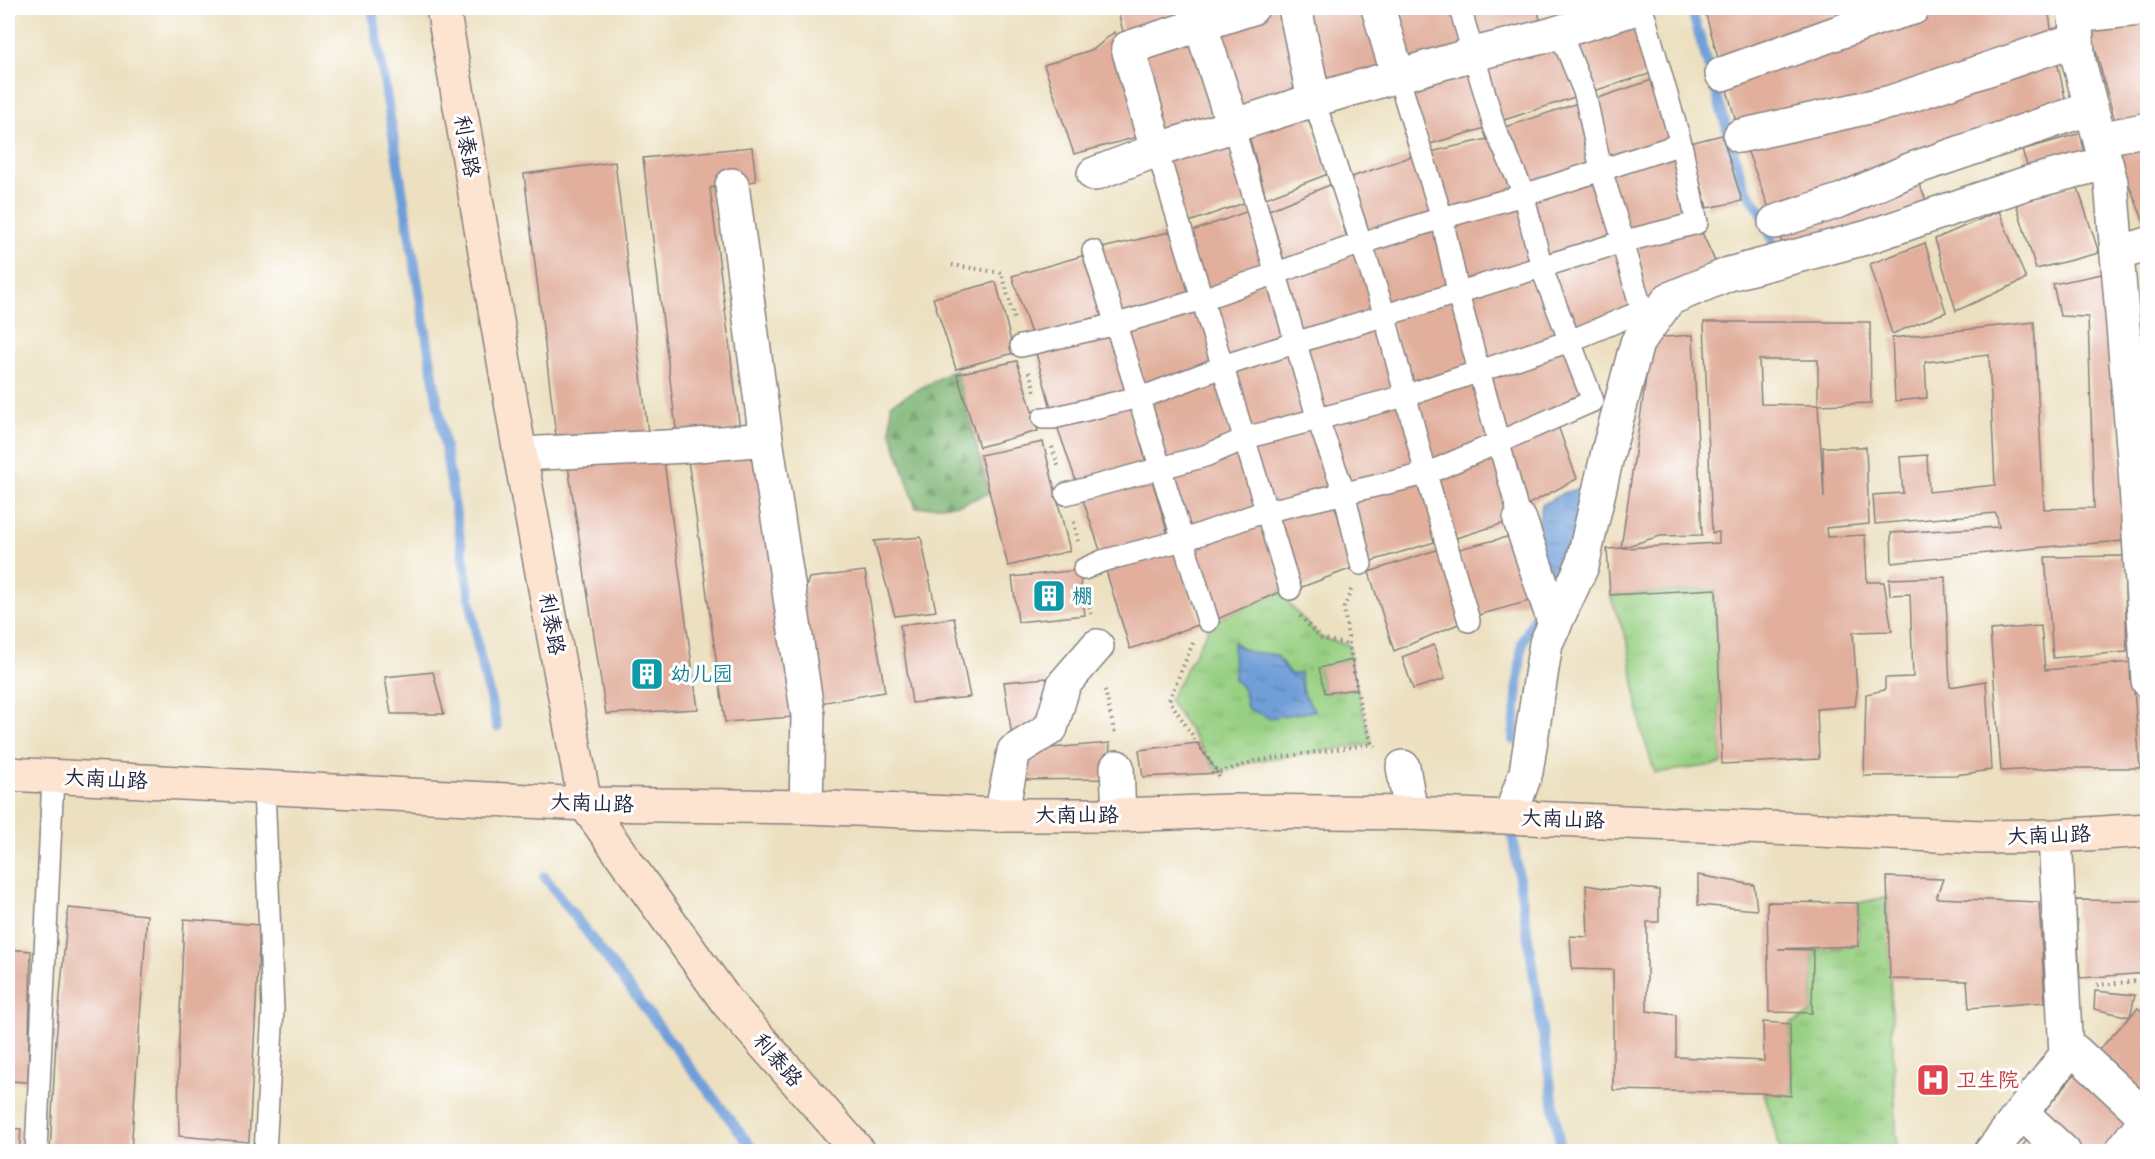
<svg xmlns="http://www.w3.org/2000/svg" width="2155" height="1159" font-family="Mynerve,'LXGW WenKai TC',sans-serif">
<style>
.grass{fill:url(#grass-tufts);stroke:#5d795f;stroke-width:1.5;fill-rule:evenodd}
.forest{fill:url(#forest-firs);stroke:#4e6a56;stroke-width:1.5}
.water{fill:url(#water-ripples);stroke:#49608a;stroke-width:1.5}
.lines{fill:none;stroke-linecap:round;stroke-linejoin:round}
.stream{stroke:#709ed8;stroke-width:10}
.building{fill:#e1af9c}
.lane-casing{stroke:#87817e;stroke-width:24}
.street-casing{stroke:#87817e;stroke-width:36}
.secondary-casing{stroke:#87817e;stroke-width:36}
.path{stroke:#87817e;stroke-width:4;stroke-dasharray:1.5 4.5;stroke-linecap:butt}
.lane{stroke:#fff;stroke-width:21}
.street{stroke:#fff;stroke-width:33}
.secondary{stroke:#fde4d1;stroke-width:33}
.labels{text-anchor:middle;stroke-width:6;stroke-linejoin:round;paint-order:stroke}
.street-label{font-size:21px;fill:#22223b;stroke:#fff}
.culture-label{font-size:21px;fill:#0d838f;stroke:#fff;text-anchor:start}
.health-label{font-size:21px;fill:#be3a42;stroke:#fff;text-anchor:start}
</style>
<defs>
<pattern id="grass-tufts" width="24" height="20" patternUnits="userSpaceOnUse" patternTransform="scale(1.5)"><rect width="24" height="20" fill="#98d083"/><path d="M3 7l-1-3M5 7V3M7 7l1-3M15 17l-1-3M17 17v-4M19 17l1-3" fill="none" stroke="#83b272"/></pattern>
<pattern id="forest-firs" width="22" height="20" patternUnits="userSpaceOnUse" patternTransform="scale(1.5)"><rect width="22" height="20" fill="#7ab271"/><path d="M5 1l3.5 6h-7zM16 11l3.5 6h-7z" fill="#64905e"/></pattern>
<pattern id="water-ripples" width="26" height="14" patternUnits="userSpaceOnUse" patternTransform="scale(1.5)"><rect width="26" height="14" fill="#709ed8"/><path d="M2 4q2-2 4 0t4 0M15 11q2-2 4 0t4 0" fill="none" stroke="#5c80b0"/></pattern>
</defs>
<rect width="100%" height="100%" fill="#fff"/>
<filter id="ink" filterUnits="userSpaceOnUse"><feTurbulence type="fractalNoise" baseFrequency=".0167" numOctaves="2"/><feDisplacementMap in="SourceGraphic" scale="12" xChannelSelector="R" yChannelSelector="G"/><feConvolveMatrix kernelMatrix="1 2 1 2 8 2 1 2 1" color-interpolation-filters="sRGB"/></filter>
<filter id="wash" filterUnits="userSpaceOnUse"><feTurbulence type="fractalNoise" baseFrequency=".008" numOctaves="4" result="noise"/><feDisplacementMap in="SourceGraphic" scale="24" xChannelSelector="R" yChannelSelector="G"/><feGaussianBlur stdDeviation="1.35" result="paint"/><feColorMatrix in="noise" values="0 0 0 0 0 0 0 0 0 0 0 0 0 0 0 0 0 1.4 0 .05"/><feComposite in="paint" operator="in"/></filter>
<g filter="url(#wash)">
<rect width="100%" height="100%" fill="#ece0c0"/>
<g class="grass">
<path d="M1716,589L1722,764L1655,773L1642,733L1628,644L1610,595Z"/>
<path d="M1284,590L1290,605L1321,638L1349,645L1352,660L1319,669L1325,693L1357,689L1372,744L1255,761L1218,773L1169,700L1213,621ZM1234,642L1249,652L1276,655L1291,675L1300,673L1303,693L1247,708L1244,690L1234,679Z"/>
<path d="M1887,897L1897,1151H1781L1764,1093L1791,1096L1790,1024L1812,1013L1813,950L1858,946V903Z"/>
</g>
<path class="forest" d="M956,369L989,493L962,504L916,508L891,433V404Z"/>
<g class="water">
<path d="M1593,485L1587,549L1548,594L1536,533L1542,505L1563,493Z"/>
<path d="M1233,642L1249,652L1276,655L1291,675L1300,672L1303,693L1315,711L1269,718L1247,708L1244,690L1234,679Z"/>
</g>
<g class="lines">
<g class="stream">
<path d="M372,8L479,652L497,727"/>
<path d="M1691,8L1744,187L1761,211L1779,257"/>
<path d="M1513,740L1522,643L1541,604"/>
<path d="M1510,820L1561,1152"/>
<path d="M544,876L755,1152"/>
</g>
</g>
<g id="blocks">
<g class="building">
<path d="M1117,8H1189L1193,23L1126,43Z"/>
<path d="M1266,8H1282L1304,97L1237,117L1211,23Z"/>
<path d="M1299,8H1363L1383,71L1323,90Z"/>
<path d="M1381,8H1454L1466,47L1399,66Z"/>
<path d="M1467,8H1537L1541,23L1474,37Z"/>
<path d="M1704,8H2048L2054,47L2069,116L1912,169L1928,204L1784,248L1746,147L1740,136Z"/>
<path d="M1641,10L1656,72L1590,92L1569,32Z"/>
<path d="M2148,19V114L2116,125L2089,26Z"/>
<path d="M1193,30L1220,119L1161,139L1130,53Z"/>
<path d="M1114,32L1148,134L1074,154L1044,65L1094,49Z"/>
<path d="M1558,39L1575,97L1501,121L1478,59Z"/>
<path d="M1471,62L1489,127L1430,144L1407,81Z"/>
<path d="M1658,78L1679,140L1603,168L1589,101Z"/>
<path d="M1581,102L1597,168L1529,186L1500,129Z"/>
<path d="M1304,107L1328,174L1266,198L1246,125Z"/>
<path d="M1229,130L1250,201L1186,223L1164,151Z"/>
<path d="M2081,133L2085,161L2030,174L2022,150Z"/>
<path d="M2148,133V230H2147L2113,144Z"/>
<path d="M1722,135L1742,201L1707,208L1690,143Z"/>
<path d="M1497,137L1516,191L1446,211L1430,152Z"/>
<path d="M752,147L756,181L710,188L740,430L677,437L643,158Z"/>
<path d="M1676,154L1690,214L1630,231L1607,174Z"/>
<path d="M1415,155L1434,216L1366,235L1346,179Z"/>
<path d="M615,162L648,433L557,444L524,174Z"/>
<path d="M1600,178L1617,240L1547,261L1530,198Z"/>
<path d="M1332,184L1349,246L1286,267L1269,210Z"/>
<path d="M2077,185L2099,253L2036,269L2016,203Z"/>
<path d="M1518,200L1537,264L1463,285L1449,221Z"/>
<path d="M1254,209L1272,271L1205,295L1187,233Z"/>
<path d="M1999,211L2026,279L1956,311L1935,239Z"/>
<path d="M1440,223L1454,290L1388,308L1369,246Z"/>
<path d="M1698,224L1720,272L1643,308L1625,247Z"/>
<path d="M1174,231L1195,298L1122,321L1098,249Z"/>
<path d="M1925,243L1946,312L1892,334L1870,264Z"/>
<path d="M1621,246L1639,310L1571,336L1550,269Z"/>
<path d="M1359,252L1373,309L1301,333L1281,277Z"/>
<path d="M1089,254L1106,318L1032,337L1012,276Z"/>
<path d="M1539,272L1562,338L1483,368L1464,295Z"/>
<path d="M2107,273L2124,541L2045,547L1892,563L1891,533L1999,527L1996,513L1875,524L1873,495L1903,493L1900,457L1927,455L1929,492L1995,485L1989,355L1925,362L1927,398L1895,401L1892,338L2034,322L2044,509L2094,508L2088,317L2060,316L2053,284Z"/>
<path d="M1275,278L1289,337L1230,361L1206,302Z"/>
<path d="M996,282L1014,353L956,369L933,298Z"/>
<path d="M1455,299L1477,371L1407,391L1391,318Z"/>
<path d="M1199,302L1219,367L1147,390L1126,325Z"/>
<path d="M1380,322L1401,394L1322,417L1303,347Z"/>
<path d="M1704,322H1870L1871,403L1818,405V360H1759L1761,404L1818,405L1824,498L1823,447H1866L1869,524L1826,528L1827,537L1865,535L1867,582H1884L1892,631L1853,632L1857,692L1855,706L1817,709L1819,759L1722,764L1716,589L1610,595L1607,549L1719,543V532L1712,533Z"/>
<path d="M1111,327L1127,394L1052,412L1034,346Z"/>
<path d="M1693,335L1702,535L1660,536L1621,548L1645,385L1650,338Z"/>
<path d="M1566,347L1590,400L1501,440L1486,373Z"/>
<path d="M1292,350L1312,417L1249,429L1232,368Z"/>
<path d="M1017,361L1038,431L979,447L957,374Z"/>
<path d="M1215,377L1236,441L1168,463L1147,398Z"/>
<path d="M1478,378L1496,441L1429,469L1409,398Z"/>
<path d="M1404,401L1420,470L1346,488L1326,422Z"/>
<path d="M1131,403L1146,463L1077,484L1056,423Z"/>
<path d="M1313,425L1331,491L1269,504L1251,440Z"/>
<path d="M1558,426L1577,479L1527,505L1508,448Z"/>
<path d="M766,439L808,716L725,722L686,446Z"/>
<path d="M1043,442L1070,551L1008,566L980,455Z"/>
<path d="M1239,448L1255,507L1186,534L1171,472Z"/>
<path d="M1498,449L1514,520L1450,540L1430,475Z"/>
<path d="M663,454L698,709L606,714L567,459Z"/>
<path d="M1151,476L1168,535L1102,556L1082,497Z"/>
<path d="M1424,479L1438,541L1365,563L1350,495Z"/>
<path d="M1333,501L1355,567L1294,590L1271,514Z"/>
<path d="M1261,519L1284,590L1213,621L1189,542Z"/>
<path d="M1519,534L1537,599L1471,617L1459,549Z"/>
<path d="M921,537L936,611L895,616L874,541Z"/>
<path d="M1174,547L1201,624L1130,649L1104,564Z"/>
<path d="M1442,548L1463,622L1394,651L1369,572Z"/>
<path d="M2124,556L2127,652L2053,658L2045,557Z"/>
<path d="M1079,570L1085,615L1018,622L1012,577Z"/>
<path d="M865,571L885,692L814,704L798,611L809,578Z"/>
<path d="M1945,577L1950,687L1986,681L1991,770L1956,775L1864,776L1866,694L1885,690V678L1913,677L1910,594L1890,595L1889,579Z"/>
<path d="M954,618L970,697L912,703L900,625Z"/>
<path d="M2041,626L2045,670L2132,662L2140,768H2056L2001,771L1990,630Z"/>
<path d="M1434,645L1445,679L1413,689L1402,657Z"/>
<path d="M1352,660L1357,689L1325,693L1319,668Z"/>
<path d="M433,672L444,714H391L385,677Z"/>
<path d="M1046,678L1056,707L1012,737L1004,682Z"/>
<path d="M1110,743L1108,779L1013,780L1014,751Z"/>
<path d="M1197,743L1218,773L1143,777L1139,750Z"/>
<path d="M1698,875L1754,885L1757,910L1698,905Z"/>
<path d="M1887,877L1943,879L1936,898L2039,902L2045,1002L1969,1008L1967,981L1890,979Z"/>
<path d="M1586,885L1610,889L1628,887L1659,890V922H1647V1011L1676,1015V1057L1764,1061L1763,1022L1790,1024L1791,1096L1764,1093L1613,1090V970L1572,969L1570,936L1588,937Z"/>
<path d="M2075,900L2148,901V973L2080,978Z"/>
<path d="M1767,902L1858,903V946L1778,949L1813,950L1812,1013L1769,1012Z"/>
<path d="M68,908L147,915L131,1152H50L56,1040Z"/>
<path d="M184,919L260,925L249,1142L179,1136L178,1059Z"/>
<path d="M8,949L31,951L28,1082L8,1081Z"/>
<path d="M2095,991L2135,995L2130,1017L2094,1009Z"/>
<path d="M2138,1008L2148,1016V1101L2095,1054Z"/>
<path d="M2084,1063L2139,1111L2107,1152H2083L2041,1115Z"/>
<path d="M8,1128L21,1129L19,1152H8Z"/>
<path d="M2035,1129L2062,1152H2018Z"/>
</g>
</g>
</g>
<g filter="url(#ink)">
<use href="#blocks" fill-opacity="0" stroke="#87817e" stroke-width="1.5"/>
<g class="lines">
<defs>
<g id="lane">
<path d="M1398,76L1442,218L1461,305L1520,520"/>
<path d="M1314,100L1383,309L1426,474L1469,621"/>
<path d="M1233,125L1318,420L1344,492L1361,564"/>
<path d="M1157,150L1290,589"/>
<path d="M1093,251L1208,621"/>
<path d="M1021,346L1117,324L1203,299L1362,243L1442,218L1524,195L1681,144L1642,8"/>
<path d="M1043,418H1053L1151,394L1232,363L1295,343L1622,242L1697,223L1681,144"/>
<path d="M1066,494L1205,456L1249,437L1405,396L1570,341L1642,311L1622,242L1623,240L1601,170L1585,94L1560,32"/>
<path d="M1084,569L1102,561L1187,539L1260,513L1426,474L1593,401L1543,272L1522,189L1495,129L1460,8"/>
<path d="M264,788L273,1010L265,1152"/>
<path d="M36,1152L53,777"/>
</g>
<g id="street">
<path d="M1195,8L1233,125"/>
<path d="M1295,8L1314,100"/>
<path d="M1378,8L1398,76"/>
<path d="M2074,8L2079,62L2111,182L2135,470L2148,681"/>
<path d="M2075,16L2148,8"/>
<path d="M1722,74L1878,18L1913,8"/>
<path d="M1740,136L1891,102L2077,39"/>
<path d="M2100,139L2148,129"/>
<path d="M1157,150L1128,48L1252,8"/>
<path d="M1094,174L1157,150L1314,100L1474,54L1546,36L1637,8"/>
<path d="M732,185L766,439L808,716L806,807"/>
<path d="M1775,222L1842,200L1912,169L2091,108"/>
<path d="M2117,254L2148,244"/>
<path d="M520,454L686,446L766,439"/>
<path d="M1520,520L1555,625"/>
<path d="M1117,767L1119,815"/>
<path d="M1403,767L1411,813"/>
<path d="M1001,815L1014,751L1051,728L1064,684L1097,646"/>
<path d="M1510,817L1526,772L1546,643L1582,566L1608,452L1637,343L1669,299L1729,274L1865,238L2027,183L2106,163"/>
<path d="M2075,1051L2148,1119"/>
<path d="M2022,1113L2064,1152"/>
<path d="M1991,1152L2066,1055L2055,836"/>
<path d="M2121,1152L2148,1116"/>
</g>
<g id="secondary">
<path d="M443,8L520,454L585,804L727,1002L859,1152"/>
<path d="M8,774L585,804L806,807L1001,815H1119L1229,811L1411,813L1983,837L2055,836L2148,830"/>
</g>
</defs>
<use href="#lane" class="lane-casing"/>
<use href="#street" class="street-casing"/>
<use href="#secondary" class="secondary-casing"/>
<g class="path">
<path d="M952,265L1002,273L1014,319"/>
<path d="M1029,372L1035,391"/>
<path d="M1052,447L1059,468"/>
<path d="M1074,522L1078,541"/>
<path d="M1351,590L1344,608L1349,645L1360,705L1372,744L1376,747"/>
<path d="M1088,595L1091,614"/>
<path d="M1300,616L1321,638L1348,645"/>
<path d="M1193,643L1169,700L1218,773"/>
<path d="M1105,690L1115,735"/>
<path d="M1219,777L1218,773L1255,761L1372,744"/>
<path d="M2097,985L2148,980"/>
</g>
<use href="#lane" class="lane"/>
<use href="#street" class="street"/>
<use href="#secondary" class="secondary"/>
</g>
</g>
<defs>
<symbol id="building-square" viewBox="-11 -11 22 22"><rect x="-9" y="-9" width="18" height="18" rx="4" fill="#0f9aa8" stroke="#fff"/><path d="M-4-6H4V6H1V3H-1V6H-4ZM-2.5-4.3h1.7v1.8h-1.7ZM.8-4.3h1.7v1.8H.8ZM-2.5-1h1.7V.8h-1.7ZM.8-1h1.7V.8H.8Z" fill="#fff"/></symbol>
<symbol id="hospital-square" viewBox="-11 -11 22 22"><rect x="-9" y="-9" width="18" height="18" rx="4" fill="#e0444e" stroke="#fff"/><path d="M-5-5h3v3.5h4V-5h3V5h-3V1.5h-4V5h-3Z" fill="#fff"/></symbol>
</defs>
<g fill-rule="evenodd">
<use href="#building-square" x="1030" y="577" width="38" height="38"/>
<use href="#building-square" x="628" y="655" width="38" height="38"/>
<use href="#hospital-square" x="1914" y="1061" width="38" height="38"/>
</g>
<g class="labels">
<g class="street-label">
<text transform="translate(467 146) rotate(80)" y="7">利泰路</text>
<text transform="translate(552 624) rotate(80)" y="7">利泰路</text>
<text transform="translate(106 779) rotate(3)" y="7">大南山路</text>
<text transform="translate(592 803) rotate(2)" y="7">大南山路</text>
<text x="1077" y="822">大南山路</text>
<text transform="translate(1563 819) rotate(2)" y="7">大南山路</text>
<text transform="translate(2049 835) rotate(-2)" y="7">大南山路</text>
<text transform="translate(778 1060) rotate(49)" y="7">利泰路</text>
</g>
<g class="culture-label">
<text x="1072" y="603">棚</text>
<text x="670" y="681">幼儿园</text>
</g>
<g class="health-label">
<text x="1956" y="1087">卫生院</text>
</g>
</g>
<rect width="2155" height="1159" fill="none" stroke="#fff" stroke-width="30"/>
</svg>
